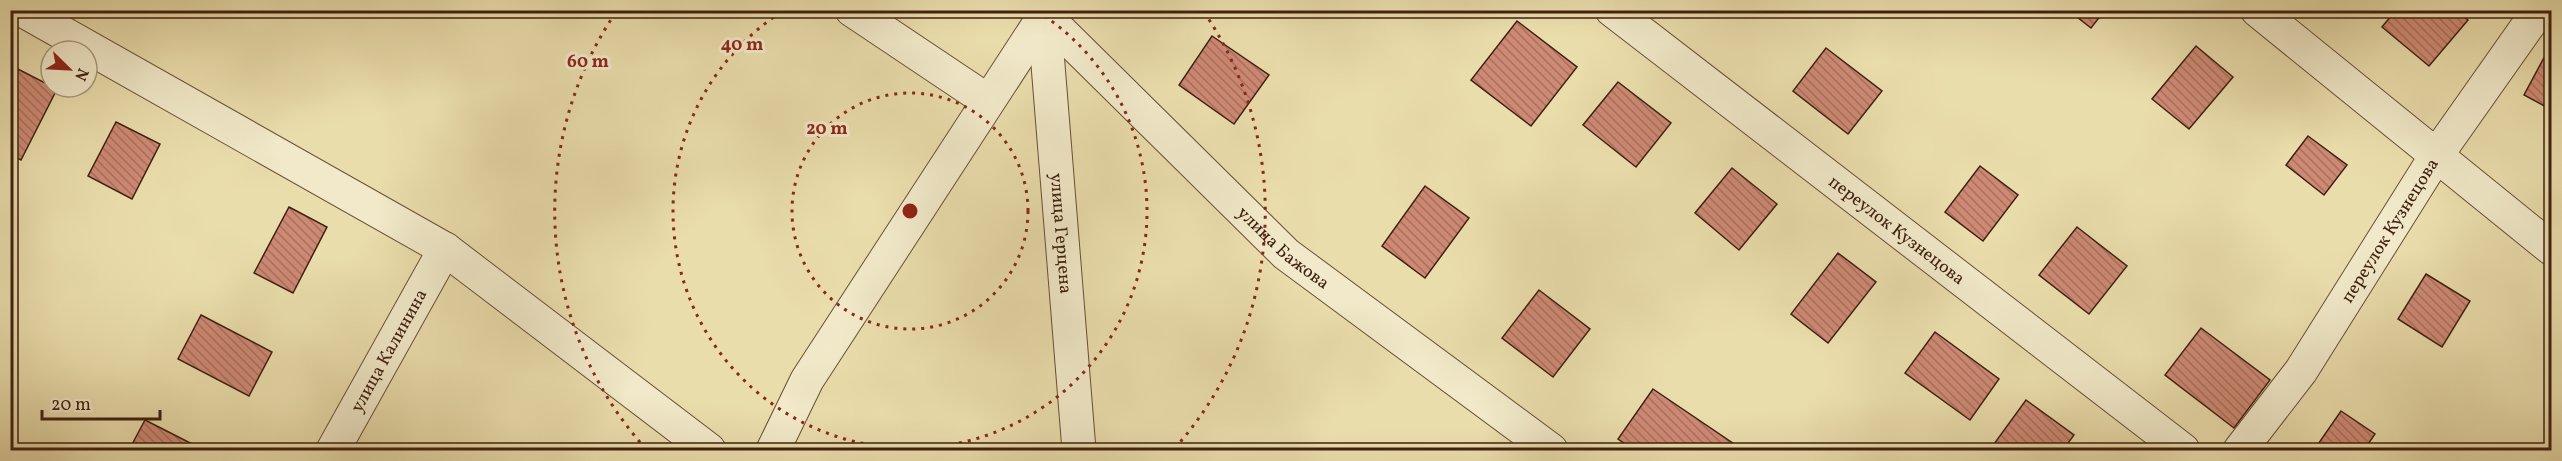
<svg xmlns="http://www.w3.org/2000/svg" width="2562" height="461" font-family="Vollkorn,serif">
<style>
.building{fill:url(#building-back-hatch);stroke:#3f2010;stroke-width:1.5}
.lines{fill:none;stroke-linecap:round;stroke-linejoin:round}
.minor-casing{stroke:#6a4f37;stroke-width:35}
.tertiary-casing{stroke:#6a4f37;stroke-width:35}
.minor{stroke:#f1e9c9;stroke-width:33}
.tertiary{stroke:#f1e9c9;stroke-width:33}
.ring{fill:none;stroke:#8f2418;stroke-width:3;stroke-dasharray:3 6}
.labels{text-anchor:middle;stroke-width:6;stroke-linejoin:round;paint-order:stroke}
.street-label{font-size:18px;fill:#3f2010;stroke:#f1e9c9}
.centre{fill:#8f2418;stroke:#f1e9c9;stroke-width:3}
.ring-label{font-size:18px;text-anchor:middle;font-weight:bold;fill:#8f2418;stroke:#f1e9c9;stroke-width:6;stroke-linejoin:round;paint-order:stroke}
</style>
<defs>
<pattern id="building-back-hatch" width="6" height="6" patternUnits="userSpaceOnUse" patternTransform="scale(1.5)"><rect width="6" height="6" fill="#ce8974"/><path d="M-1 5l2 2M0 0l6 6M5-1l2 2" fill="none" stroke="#a9705e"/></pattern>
</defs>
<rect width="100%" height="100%" fill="#eaddac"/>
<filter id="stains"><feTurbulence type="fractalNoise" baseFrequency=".00333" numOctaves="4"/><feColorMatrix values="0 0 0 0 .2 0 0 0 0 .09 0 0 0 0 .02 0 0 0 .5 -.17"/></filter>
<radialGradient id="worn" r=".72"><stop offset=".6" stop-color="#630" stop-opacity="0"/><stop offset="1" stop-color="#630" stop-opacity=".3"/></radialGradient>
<g class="building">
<path d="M2068,10H2105L2091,28Z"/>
<path d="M2396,10H2456L2468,20L2429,66L2382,27Z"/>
<path d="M1517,21L1577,67L1531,126L1471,80Z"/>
<path d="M1212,36L1269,75L1234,124L1179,85Z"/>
<path d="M2196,46L2233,77L2189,129L2152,99Z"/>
<path d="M1826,48L1882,91L1848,134L1793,91Z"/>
<path d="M2546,54L2552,57V110L2524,95Z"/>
<path d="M10,65L57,89L21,160L10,154Z"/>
<path d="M1618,82L1671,123L1636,167L1583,125Z"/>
<path d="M116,122L160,144L132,199L88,176Z"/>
<path d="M2308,136L2347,165L2324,195L2286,165Z"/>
<path d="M1980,166L2018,195L1983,241L1945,212Z"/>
<path d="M1732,168L1777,204L1739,250L1695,213Z"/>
<path d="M1425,186L1469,218L1425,278L1382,246Z"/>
<path d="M289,207L327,227L293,293L254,273Z"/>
<path d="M2077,227L2127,266L2089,314L2039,275Z"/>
<path d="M1838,253L1876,282L1828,343L1791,314Z"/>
<path d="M2426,274L2470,301L2442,347L2398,319Z"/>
<path d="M1539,290L1590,329L1553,377L1502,338Z"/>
<path d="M201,315L272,352L249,396L178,359Z"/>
<path d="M2201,328L2270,380L2234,428L2165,375Z"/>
<path d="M1935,332L1999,379L1970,420L1905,373Z"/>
<path d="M1653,389L1737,446L1734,450H1634L1618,439Z"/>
<path d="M2026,400L2074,435L2063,450H2004L1994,444Z"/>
<path d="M2341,411L2375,434L2364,450H2314Z"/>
<path d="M145,420L204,450H129Z"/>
</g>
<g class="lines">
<defs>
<g id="minor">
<path d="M22,10L445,249L709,450"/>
<path d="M852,10L988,101"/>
<path id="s1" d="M1612,10L2183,450"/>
<path d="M2257,10L2552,249"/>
<path id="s2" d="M1044,15L1286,254L1551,450"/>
<path id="s3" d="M333,450L445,249"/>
<path id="s4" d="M2240,450L2301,371L2436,156L2539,10"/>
</g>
<g id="tertiary">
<path id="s5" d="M1044,15L1079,450"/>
<path d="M773,450L807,380L1048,10"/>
</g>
</defs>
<use href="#minor" class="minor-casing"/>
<use href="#tertiary" class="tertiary-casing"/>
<use href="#minor" class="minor"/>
<use href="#tertiary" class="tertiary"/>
</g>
<g class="ring">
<circle cx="910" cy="211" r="118"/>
<path d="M1037 11A237 237 0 1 1 783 11"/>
<path d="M646 449A355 355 0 0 1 616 12M1204 12A355 355 0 0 1 1174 449"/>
</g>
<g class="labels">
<g class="street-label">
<text dy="6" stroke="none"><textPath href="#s1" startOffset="360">переулок Кузнецова</textPath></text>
<text dy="6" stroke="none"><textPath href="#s4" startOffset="266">переулок Кузнецова</textPath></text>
<text dy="6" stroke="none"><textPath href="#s5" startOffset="219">улица Герцена</textPath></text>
<text dy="6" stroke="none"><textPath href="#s2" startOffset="334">улица Бажова</textPath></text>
<text dy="6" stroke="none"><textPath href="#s3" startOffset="114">улица Калинина</textPath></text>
</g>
</g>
<circle cx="910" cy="211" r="9" class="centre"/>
<g class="ring-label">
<text x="742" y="50">40 m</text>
<text x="588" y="67">60 m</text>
<text x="827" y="134">20 m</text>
</g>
<rect width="2562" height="461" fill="none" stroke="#eaddac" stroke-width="36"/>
<rect x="12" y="12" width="2538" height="437" fill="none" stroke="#3f2010" stroke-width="3"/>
<rect x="18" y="18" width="2526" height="425" fill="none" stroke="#3f2010" stroke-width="1.5"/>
<g transform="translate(69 69) rotate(114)"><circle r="28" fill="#f1e9c9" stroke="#aa997f" stroke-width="1.5"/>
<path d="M0-4.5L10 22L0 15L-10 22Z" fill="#8f2418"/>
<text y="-9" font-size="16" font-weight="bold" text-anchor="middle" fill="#3f2010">N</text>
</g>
<path d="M42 410v9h118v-9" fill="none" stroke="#3f2010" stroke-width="3"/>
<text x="51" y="410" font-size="18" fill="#3f2010" stroke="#f1e9c9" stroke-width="4.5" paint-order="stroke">20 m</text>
<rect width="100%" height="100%" filter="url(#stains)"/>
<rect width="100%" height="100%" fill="url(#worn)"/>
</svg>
